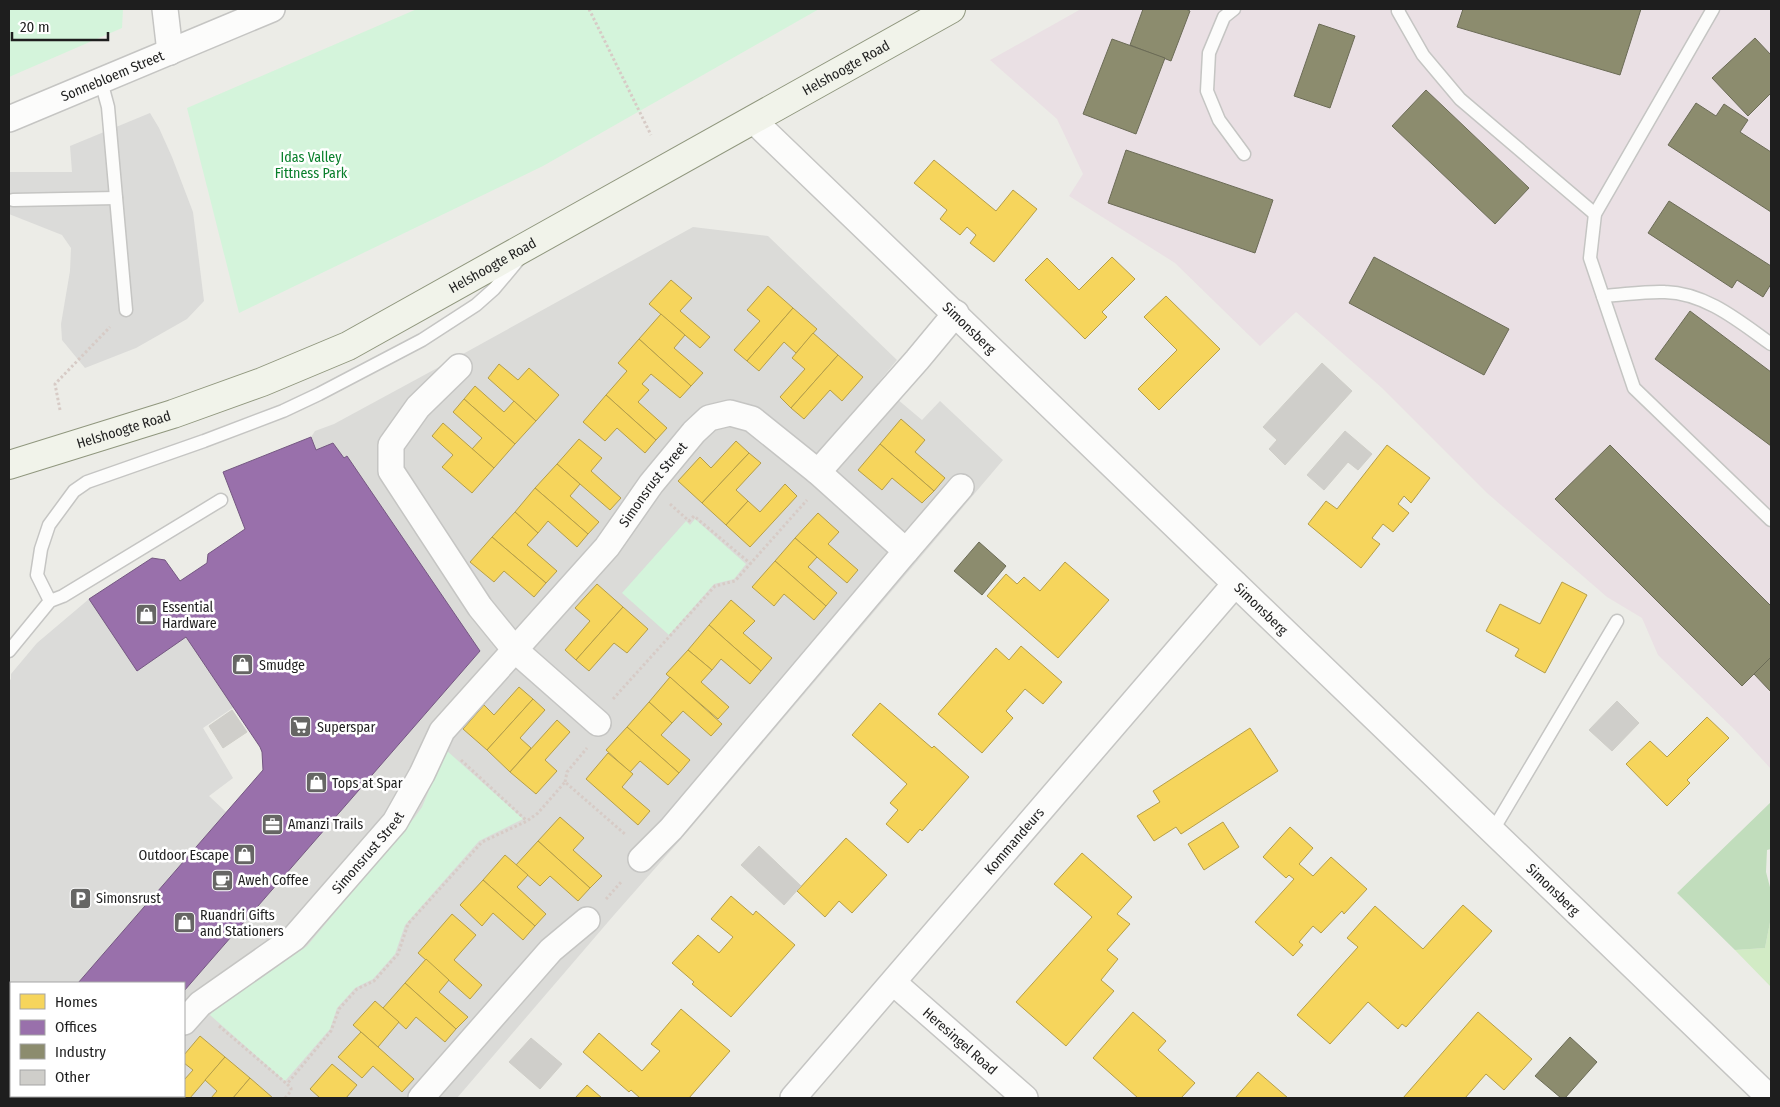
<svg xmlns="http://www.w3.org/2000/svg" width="1780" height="1107" font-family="'Fira Sans Condensed',sans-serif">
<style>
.residential{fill:#dbdbd8}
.industrial{fill:#eae0e4}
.grass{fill:#d2ebc5}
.forest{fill:#c1ddbc}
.park{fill:#d4f4db}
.parking{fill:#dbdbd9}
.homes{fill:#f6d55c;stroke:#b59e49}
.offices{fill:#9970ab;stroke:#745781}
.industry{fill:#8c8c6e;stroke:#6b6b56}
.building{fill:#cfceca;stroke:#cfcec8}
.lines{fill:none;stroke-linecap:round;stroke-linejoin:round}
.service-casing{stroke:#c5c5c3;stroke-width:15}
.minor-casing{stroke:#c5c5c3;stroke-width:28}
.secondary-casing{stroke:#90977e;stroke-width:30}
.path{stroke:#d7cbc6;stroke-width:3;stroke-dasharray:2.5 2.5;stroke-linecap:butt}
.service{stroke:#fcfcfb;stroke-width:12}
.minor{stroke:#fcfcfb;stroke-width:25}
.secondary{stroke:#f1f3ea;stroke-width:28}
.labels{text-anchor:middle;stroke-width:5;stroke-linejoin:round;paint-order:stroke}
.street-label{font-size:14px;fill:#1e1e1e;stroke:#fff}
.park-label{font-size:14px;fill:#097f2b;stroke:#fff}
.poi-label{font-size:14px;fill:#1e1e1e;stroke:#fff;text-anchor:start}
</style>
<rect width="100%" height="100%" fill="#ecece7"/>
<path class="residential" d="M693,227L768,236L897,360L878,383L922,420L940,401L1003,460L688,831L614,915L457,1098H64L67,1096H184V991L480,651L347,456L344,458L333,443L316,450L311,437L315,431L334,424L452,360Z"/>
<path class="industrial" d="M1081,9H1771V769L1738,733L1658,655L1642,618L1607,597L1487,493L1382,388L1296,312L1260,346L1175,263L1069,196L1083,174L1057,119L990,60Z"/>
<path class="grass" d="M1771,917V987L1735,950L1765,948Z"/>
<path class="forest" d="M1771,802V849L1767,850L1766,872L1771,891V917L1765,948L1735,950L1677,893Z"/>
<g class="park">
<path d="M9,9H123L122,28L9,77Z"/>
<path d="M417,9H819L543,166L239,313L187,108Z"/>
<path d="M695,519L746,564L734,579L714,584L669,635L622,593L686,521L690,525Z"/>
<path d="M446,750L523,819L479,841L405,925L395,954L373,979L355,988L337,1008L330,1029L285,1081L210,1015L215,1009L307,946L415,817L422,807Z"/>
</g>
<g class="parking">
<path d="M150,113L159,128L172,157L193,212L204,301L187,319L136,348L85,368L62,340L61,324L70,271L71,248L62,235L9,214V172H72L70,146Z"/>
<path d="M89,599L137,670L186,637L234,707L203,728L233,778L209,796L226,812L78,983H11V1032L9,1033V681L11,679V674L37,643Z"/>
</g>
<g class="homes">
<path d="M934,160L996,211L1013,190L1037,209L994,262L970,243L976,235L967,227L960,235L940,219L947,210L914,183Z"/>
<path d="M1112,257L1135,279L1102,312L1107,317L1085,339L1025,280L1047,258L1079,290Z"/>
<path d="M671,280L692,298L680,311L710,337L700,348L649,304Z"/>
<path d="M768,286L793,308L747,361L734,350L760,321L747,310Z"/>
<path d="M1166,296L1220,349L1159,410L1138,389L1177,350L1144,317Z"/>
<path d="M793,308L817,329L796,353L784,342L759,371L747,361Z"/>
<path d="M661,314L685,335L674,348L703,373L691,386L639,339Z"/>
<path d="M813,333L838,355L791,408L780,397L805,369L792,358Z"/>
<path d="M639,339L691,386L680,398L651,374L642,384L649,390L638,402L667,428L656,440L606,395L627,371L618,363Z"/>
<path d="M838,355L863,377L842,401L830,390L804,419L791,408Z"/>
<path d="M499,364L518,380L529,368L559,395L536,421L488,378Z"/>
<path d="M475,386L504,412L514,401L536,421L515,444L464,399Z"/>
<path d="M606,395L656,440L645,453L617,428L605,441L583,422Z"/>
<path d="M464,399L515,444L494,468L472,449L482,438L453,412Z"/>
<path d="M901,419L925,440L915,452L945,478L934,491L880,444Z"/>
<path d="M443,423L494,468L472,493L442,467L453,455L432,436Z"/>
<path d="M579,439L602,458L591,471L621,498L610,510L557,464Z"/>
<path d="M736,441L749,453L702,503L678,481L700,457L711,468Z"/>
<path d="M880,444L934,491L922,503L892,478L882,490L858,470Z"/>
<path d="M1387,445L1430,478L1411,503L1404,496L1398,504L1409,513L1393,532L1383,524L1372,538L1380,544L1361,568L1308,524L1326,501L1337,509Z"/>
<path d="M749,453L761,463L736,490L748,501L726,525L702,503Z"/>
<path d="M557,464L580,484L570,496L599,522L588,534L535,488Z"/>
<path d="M785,484L797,496L750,547L726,525L748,501L760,512Z"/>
<path d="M535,488L588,534L577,547L548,521L538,533L515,512Z"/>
<path d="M515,512L538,533L527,545L557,571L546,583L492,537Z"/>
<path d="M818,513L839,532L828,544L858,570L847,583L795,538Z"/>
<path d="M492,537L546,583L534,597L504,571L494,582L470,562Z"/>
<path d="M795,538L817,557L808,567L837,593L826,606L775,561Z"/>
<path d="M775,561L826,606L814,620L784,594L774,606L752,587Z"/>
<path d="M1065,562L1109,600L1058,658L987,596L1006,574L1017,584L1024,577L1040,591Z"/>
<path d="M1562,582L1587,595L1545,673L1515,656L1519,649L1486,631L1500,604L1540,624Z"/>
<path d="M597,584L623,607L576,660L565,650L590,621L575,608Z"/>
<path d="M731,600L755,621L743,633L772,658L761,671L709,625Z"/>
<path d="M623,607L648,629L627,653L614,643L589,671L576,660Z"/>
<path d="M709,625L761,671L750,684L721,659L712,670L688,650Z"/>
<path d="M1021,646L1062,682L1043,704L1025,689L1006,711L1013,718L982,753L938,714L996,648L1009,660Z"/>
<path d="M688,650L712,670L701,682L729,707L718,719L666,674Z"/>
<path d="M670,677L722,724L711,736L683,711L672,723L649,702Z"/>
<path d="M519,687L533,699L487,750L463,729L484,705L494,715Z"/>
<path d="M533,699L545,710L520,738L531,748L510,772L487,750Z"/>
<path d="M649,702L672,723L661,735L690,760L679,773L627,727Z"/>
<path d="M880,703L932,748L934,746L969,777L922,831L920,829L908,843L886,824L898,810L890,803L907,784L852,735Z"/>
<path d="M1707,717L1729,738L1687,780L1690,783L1667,806L1626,764L1650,741L1667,757Z"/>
<path d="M557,720L570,732L545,760L557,771L536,794L510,772Z"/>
<path d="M627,727L679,773L668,785L640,761L630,772L606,750Z"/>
<path d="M1250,728L1278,771L1181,834L1176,827L1154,841L1137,816L1160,802L1153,791Z"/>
<path d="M608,753L633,774L622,787L650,811L638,825L586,779Z"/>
<path d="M560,817L584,838L573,850L602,876L590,888L538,841Z"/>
<path d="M1223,822L1239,847L1204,870L1188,844Z"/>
<path d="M1290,827L1313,848L1299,864L1313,876L1331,857L1367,889L1344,914L1342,911L1321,933L1313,926L1299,942L1303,945L1293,956L1255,922L1294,879L1289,875L1286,878L1263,857Z"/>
<path d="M846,838L887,875L852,913L839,901L825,917L797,891Z"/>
<path d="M538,841L590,888L578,901L550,876L540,886L516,865Z"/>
<path d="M1082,853L1132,897L1117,914L1130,924L1107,950L1118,959L1101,980L1114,991L1066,1046L1016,1002L1092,917L1054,884Z"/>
<path d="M505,855L528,875L517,887L546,914L535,926L483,880Z"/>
<path d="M483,880L535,926L523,940L493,913L482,926L460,905Z"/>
<path d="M731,896L753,915L756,911L795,945L731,1017L692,984L694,982L672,963L698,935L719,953L733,937L711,919Z"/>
<path d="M1463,905L1492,931L1406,1027L1402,1024L1398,1029L1368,1002L1330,1044L1297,1015L1358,947L1347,938L1375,906L1423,949Z"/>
<path d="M452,914L476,935L454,960L482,985L470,999L418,953Z"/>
<path d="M426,959L449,980L439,992L468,1017L456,1029L405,983Z"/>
<path d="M405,983L456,1029L445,1042L416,1017L406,1029L383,1008Z"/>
<path d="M375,1001L399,1022L378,1047L353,1025Z"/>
<path d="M681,1009L730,1051L689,1098H640L631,1090L629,1092L583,1052L599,1033L642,1071L660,1051L651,1044Z"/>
<path d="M1133,1012L1166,1041L1158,1050L1195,1083L1181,1098H1138L1093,1058Z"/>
<path d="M1478,1012L1532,1059L1504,1090L1486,1074L1465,1098H1403Z"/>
<path d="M361,1032L414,1079L402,1092L373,1066L362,1078L338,1057Z"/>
<path d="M200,1036L225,1057L190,1098H168L170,1096H184V1080L193,1070L184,1063V1055Z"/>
<path d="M225,1057L250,1078L233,1098H211L217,1091L205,1080Z"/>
<path d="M332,1064L357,1085L346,1098H320L310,1089Z"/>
<path d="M1258,1072L1288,1098H1235Z"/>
<path d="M250,1078L273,1098H233Z"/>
<path d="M587,1085L602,1098H575Z"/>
</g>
<g class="offices">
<path d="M311,437L316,450L333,443L344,458L347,456L480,651L184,991V983H78L263,770L262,752L260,747L186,637L137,671L89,599L152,558L165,560L180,581L207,563L208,554L245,529L223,472Z"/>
<path d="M11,1032V1096H67L64,1098H9V1033Z"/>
</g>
<g class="industry">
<path d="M1143,9H1186L1190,11L1171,61L1130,45Z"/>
<path d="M1463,9H1641L1620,75L1457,27Z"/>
<path d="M1319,24L1355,36L1330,108L1294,96Z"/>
<path d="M1755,38L1771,55V93L1748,116L1712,78Z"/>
<path d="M1112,39L1165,58L1136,134L1083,114Z"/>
<path d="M1426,90L1529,188L1495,224L1392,126Z"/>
<path d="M1696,103L1716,116L1724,104L1748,120L1740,132L1771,152V212L1668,145Z"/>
<path d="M1126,150L1273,200L1255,253L1108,203Z"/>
<path d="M1669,201L1771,266V284L1763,297L1737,280L1732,288L1648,233Z"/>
<path d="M1374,257L1509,329L1484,375L1349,303Z"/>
<path d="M1690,311L1771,372V446L1655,359Z"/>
<path d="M1610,445L1771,606V657L1742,686L1555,499Z"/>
<path d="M979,542L1006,566L982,595L954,571Z"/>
<path d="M1771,657V692L1754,674Z"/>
<path d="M1570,1037L1597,1062L1565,1098H1561L1535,1076Z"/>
</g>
<g class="building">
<path d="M1322,363L1352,391L1285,465L1269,449L1277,440L1263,427Z"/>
<path d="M1345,431L1372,454L1358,470L1348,462L1324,490L1307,475Z"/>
<path d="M1617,701L1639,723L1612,751L1589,730Z"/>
<path d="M232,710L247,732L223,748L209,726Z"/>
<path d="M759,846L801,886L784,905L741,865Z"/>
<path d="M531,1038L562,1064L540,1089L509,1062Z"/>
</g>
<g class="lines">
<defs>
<g id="service">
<path d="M1234,9L1224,17L1209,53L1207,91L1219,120L1244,154"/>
<path d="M1399,9L1398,11L1423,55L1460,99L1595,214"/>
<path d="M1713,9L1595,214L1590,258L1634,388L1771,520"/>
<path d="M101,81L108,107L126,310"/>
<path d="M13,200L116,198"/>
<path d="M1603,296C1623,295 1645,291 1665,292C1706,293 1740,322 1771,344"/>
<path d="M50,601L37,575L41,549L49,525L74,491L87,482L204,441L283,411L319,394L422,340L476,305L494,289L520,258"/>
<path d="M9,651L50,601L63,596L221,500"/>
<path d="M1493,830L1617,621"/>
</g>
<g id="minor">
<path d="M165,9L170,52"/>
<path id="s1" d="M9,119L272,9"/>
<path id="s2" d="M753,120L1770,1098"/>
<path d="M459,367L418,407L391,445V471L480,607L515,650L598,723"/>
<path d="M818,472L917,360L956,313"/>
<path d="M906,551L961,487"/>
<path id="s3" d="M894,983L1025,1098"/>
<path id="s4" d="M184,1022L200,1004L294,938L395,822L422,774L442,731L607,547L651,484L694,432L709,418L730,413L752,419L818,472L906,551L671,829L641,859"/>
<path d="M113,1098L116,1096"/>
<path d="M421,1098L551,950L587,920"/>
<path id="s5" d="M793,1098L1235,584"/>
</g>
<g id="secondary">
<path id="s6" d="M9,465L173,414L262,382L348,346L951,9"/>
</g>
</defs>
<use href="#service" class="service-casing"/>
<use href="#minor" class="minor-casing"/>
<use href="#secondary" class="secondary-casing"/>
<g class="path">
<path d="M589,9L651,135"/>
<path d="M60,410L55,384L110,327"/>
<path d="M670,504L689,521L694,516L751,564"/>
<path d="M613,699L715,586L735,581L807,500"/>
<path d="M461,760L527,821"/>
<path d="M565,782L567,772L587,748"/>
<path d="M606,899L622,881"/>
<path d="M219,1026L287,1084"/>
<path d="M285,1098L291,1091V1088L287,1084L331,1031L339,1009L357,989L374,981L398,954L408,924L482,842L527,821L538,813L565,782L626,835"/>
</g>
<use href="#service" class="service"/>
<use href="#minor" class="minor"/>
<use href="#secondary" class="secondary"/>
</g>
<defs>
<symbol id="shop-square" viewBox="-11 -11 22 22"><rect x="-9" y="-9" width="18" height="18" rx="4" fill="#666664" stroke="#fff"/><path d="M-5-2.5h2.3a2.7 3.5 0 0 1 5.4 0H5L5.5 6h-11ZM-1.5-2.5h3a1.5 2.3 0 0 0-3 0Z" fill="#fff"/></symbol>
<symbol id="supermarket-square" viewBox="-11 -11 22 22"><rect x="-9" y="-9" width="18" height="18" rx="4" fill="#666664" stroke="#fff"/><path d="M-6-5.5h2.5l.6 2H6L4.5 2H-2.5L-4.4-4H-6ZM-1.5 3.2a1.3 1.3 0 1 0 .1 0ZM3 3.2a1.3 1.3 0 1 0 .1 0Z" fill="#fff"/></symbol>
<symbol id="office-square" viewBox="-11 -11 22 22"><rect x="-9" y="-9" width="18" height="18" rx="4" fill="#666664" stroke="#fff"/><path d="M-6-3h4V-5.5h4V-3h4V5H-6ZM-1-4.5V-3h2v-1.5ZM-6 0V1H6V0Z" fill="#fff"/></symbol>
<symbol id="cafe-square" viewBox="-11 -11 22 22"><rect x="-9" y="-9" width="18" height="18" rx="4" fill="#666664" stroke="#fff"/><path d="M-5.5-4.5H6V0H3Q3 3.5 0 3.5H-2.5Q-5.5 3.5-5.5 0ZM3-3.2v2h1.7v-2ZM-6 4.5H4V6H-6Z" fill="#fff"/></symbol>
<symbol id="parking-square" viewBox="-11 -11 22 22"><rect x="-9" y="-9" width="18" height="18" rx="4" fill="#666664" stroke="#fff"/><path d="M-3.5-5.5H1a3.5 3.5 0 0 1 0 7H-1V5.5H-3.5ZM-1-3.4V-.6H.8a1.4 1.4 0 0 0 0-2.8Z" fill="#fff"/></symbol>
</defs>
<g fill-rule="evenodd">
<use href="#shop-square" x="134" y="602" width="25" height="25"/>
<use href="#shop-square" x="230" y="652" width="25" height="25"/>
<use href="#supermarket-square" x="288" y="714" width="25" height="25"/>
<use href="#shop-square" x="304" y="770" width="25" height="25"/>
<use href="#office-square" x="260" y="812" width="25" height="25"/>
<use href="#shop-square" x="232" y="842" width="25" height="25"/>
<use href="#cafe-square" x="210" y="868" width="25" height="25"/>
<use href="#parking-square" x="68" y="886" width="25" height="25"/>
<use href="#shop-square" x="172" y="910" width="25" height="25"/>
</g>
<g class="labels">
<g class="street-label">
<text dy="5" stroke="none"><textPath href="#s6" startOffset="930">Helshoogte Road</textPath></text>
<text dy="5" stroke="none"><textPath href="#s1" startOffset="112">Sonnebloem Street</textPath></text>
<text dy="5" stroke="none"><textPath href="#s6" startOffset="525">Helshoogte Road</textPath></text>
<text dy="5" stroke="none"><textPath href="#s2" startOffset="300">Simonsberg</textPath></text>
<text dy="5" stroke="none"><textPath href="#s6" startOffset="120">Helshoogte Road</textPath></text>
<text dy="5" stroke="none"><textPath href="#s4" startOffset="720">Simonsrust Street</textPath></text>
<text dy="5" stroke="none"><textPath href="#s2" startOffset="705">Simonsberg</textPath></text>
<text dy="5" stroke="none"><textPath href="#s5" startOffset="339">Kommandeurs</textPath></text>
<text dy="5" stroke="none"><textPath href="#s4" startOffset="252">Simonsrust Street</textPath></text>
<text dy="5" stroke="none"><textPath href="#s2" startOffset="1110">Simonsberg</textPath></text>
<text dy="5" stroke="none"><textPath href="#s3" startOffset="88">Heresingel Road</textPath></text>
</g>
<g class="park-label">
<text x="311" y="162">Idas Valley<tspan x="311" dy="16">Fittness Park</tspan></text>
</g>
<g class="poi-label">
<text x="162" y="612">Essential<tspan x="162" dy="16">Hardware</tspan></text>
<text x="259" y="670">Smudge</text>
<text x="317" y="732">Superspar</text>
<text x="332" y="788">Tops at Spar</text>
<text x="288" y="829">Amanzi Trails</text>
<text x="229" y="860" text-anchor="end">Outdoor Escape</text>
<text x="238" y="885">Aweh Coffee</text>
<text x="96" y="903">Simonsrust</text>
<text x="200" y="920">Ruandri Gifts<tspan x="200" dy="16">and Stationers</tspan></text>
</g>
</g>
<rect width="1780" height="1107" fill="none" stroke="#1e1e1e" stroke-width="20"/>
<rect x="10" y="982" width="175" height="115" fill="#ffffff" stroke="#a5a5a5"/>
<rect x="20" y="994" width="25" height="15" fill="#f6d55c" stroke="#a5a5a5"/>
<text x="55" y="1007" font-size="15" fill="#1e1e1e">Homes</text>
<rect x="20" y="1020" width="25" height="15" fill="#9970ab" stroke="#a5a5a5"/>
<text x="55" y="1032" font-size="15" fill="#1e1e1e">Offices</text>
<rect x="20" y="1044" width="25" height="15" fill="#8c8c6e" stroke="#a5a5a5"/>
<text x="55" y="1057" font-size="15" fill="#1e1e1e">Industry</text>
<rect x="20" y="1070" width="25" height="15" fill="#cfceca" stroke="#a5a5a5"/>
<text x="55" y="1082" font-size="15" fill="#1e1e1e">Other</text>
<path d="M12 32v8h96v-8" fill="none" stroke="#1e1e1e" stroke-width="2.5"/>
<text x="20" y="32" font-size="15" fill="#1e1e1e" stroke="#ffffff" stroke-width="4" paint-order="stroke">20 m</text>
</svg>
